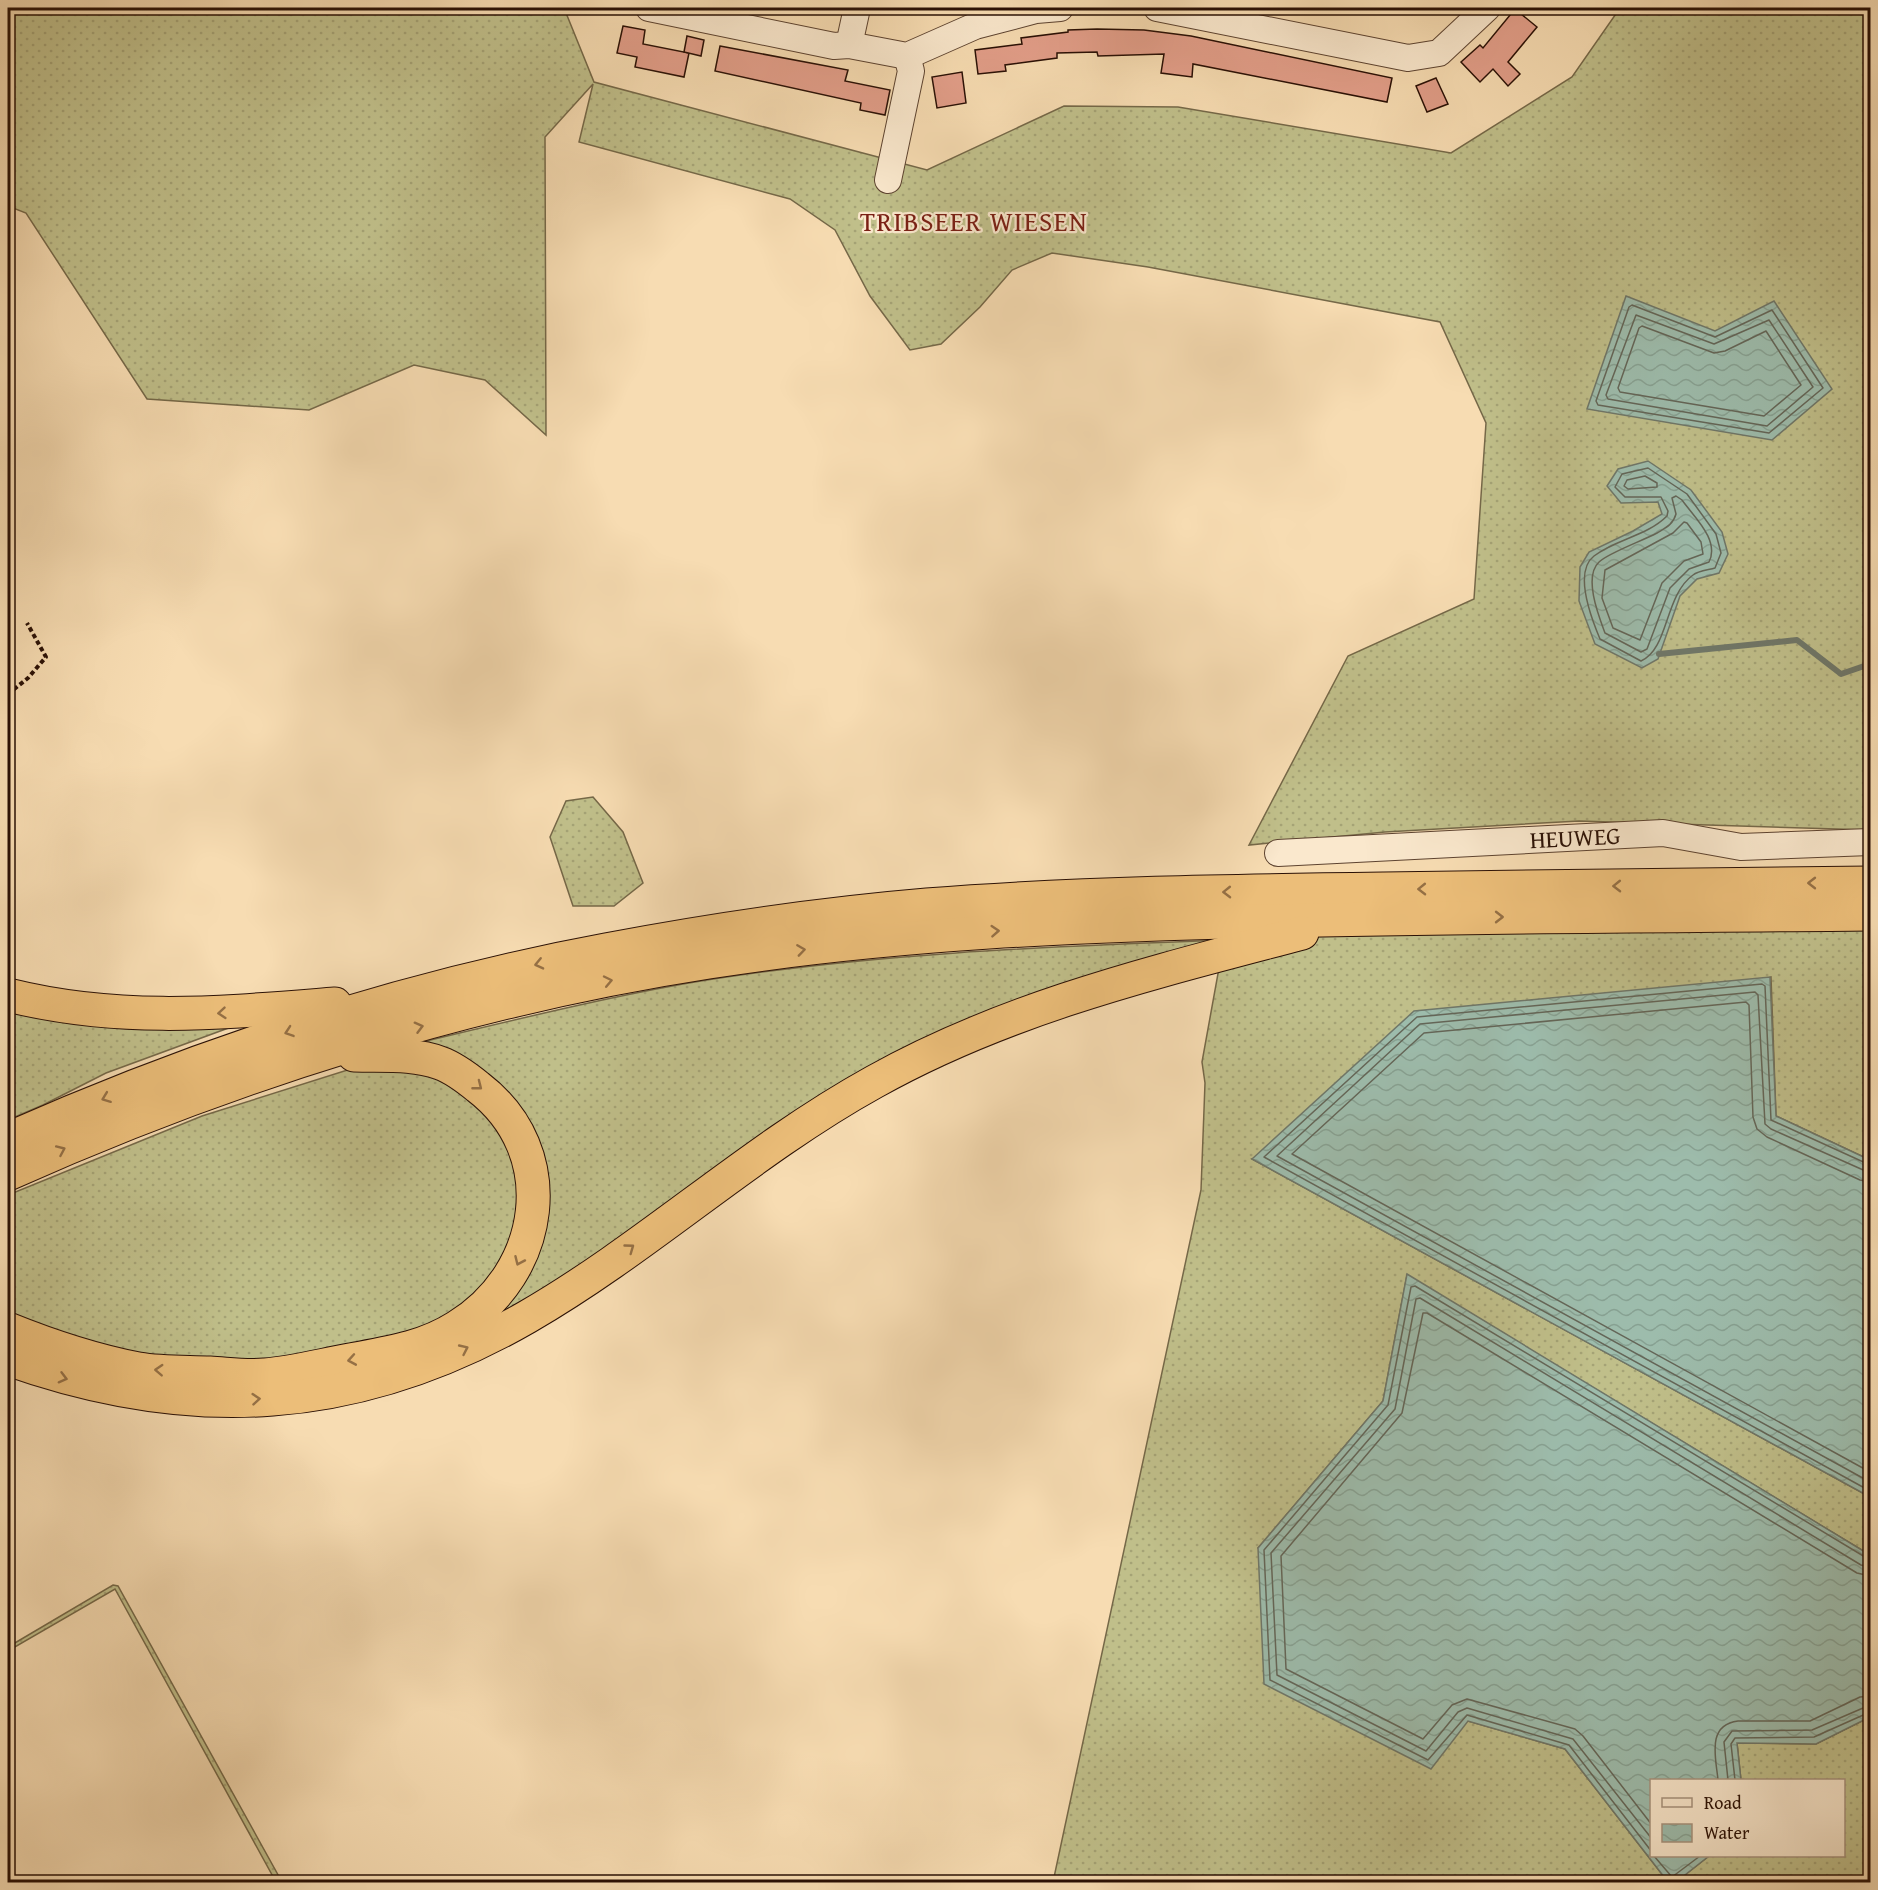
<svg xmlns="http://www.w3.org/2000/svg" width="1878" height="1890" font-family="'Gentium Book Plus',serif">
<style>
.grass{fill:url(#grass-dots);stroke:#756848;stroke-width:1.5}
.water{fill:url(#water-waves);stroke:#6f7769;stroke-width:1.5}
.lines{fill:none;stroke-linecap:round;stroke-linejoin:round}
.shore{stroke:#646658;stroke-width:1.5}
.stream{stroke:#6f7769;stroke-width:6}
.building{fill:#e29e89;stroke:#2a1005;stroke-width:1.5}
.minor-casing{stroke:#5d4330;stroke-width:28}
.highway-casing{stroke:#2a1005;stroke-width:35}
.path{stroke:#2a1005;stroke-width:4;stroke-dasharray:4.5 3;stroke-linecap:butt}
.minor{stroke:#fae8cd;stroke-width:26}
.highway{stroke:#ecbe79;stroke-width:33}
.oneway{stroke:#957045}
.labels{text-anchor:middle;stroke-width:4.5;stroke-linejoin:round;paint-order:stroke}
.street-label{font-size:24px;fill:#2a1005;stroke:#fae8cd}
.quarter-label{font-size:27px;letter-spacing:1.5px;fill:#7a1f14;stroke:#fae8cd}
</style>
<defs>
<pattern id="grass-dots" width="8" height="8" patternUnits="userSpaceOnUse" patternTransform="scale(1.5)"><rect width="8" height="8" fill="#c0bf8a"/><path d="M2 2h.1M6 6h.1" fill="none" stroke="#a5a376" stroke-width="1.8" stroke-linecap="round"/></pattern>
<pattern id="water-waves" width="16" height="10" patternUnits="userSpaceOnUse" patternTransform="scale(1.5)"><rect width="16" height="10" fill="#9dbcac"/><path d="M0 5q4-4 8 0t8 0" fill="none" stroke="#87a192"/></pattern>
</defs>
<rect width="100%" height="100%" fill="#f7dcb2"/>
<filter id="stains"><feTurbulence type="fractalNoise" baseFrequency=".00333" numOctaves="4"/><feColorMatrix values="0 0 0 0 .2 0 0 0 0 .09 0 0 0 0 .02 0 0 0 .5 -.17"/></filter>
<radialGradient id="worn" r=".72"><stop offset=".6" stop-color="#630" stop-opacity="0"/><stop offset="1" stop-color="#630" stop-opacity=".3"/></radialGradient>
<g class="grass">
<path d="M8,8H564L594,82L927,170L1064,106L1178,107L1451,153L1572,77L1620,8H1870V830L1579,821L1385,832L1249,845L1348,656L1474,599L1486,423L1440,322L1148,267L1052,253L1012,270L980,307L941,344L910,350L870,296L835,230L790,199L579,142L593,84L545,137L546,435L485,380L414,365L309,410L147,399L26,213L8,206Z"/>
<path d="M593,797L623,832L643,883L614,906H573L550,837L566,801Z"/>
<path d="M1870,914V1160L1776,1116L1771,977L1252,1159L1870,1497V1555L1407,1275L1383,1401L1258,1548L1468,1721L1565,1749L1668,1882H1053L1201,1190L1205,1083L1202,1062L1219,968L1357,919Z"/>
<path d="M1253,939L1007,1010L523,1308L350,1379L237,1385L501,1304L539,1156L418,1043C506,1022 594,1000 683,984C871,952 1063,946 1253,939Z"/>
<path d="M8,1002L261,1016L106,1073L43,1105L8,1120Z"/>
<path d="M357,1067L431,1068L514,1135L523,1235L468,1311L354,1355L175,1364L8,1320V1195L202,1116Z"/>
<path d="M113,1585L118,1586L282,1882H276L115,1589L8,1651V1647Z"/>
<path d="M1870,1717V1882H1676L1709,1856H1844V1780H1741L1737,1743L1816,1744Z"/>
</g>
<g class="water">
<path d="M1626,296L1715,331L1774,301L1832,389L1772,440L1587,409Z"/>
<path d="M1648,461L1691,490L1722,532L1728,554L1719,573L1697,579L1680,596L1658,659L1642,668L1595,644L1579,601L1580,567L1589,552L1633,531L1662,514L1658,502L1621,503L1607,486L1618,469Z"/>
<path d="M1770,977L1776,1116L1870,1160V1497L1252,1159L1414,1011Z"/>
<path d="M1407,1274L1870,1555V1717L1816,1744L1737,1743L1741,1780H1652V1856H1709L1676,1882H1668L1565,1749L1468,1721L1431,1769L1264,1684L1258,1548L1383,1401Z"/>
</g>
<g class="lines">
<g class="shore">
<path d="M1632,305L1715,337L1772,310L1823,388L1769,433L1598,405L1596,401L1629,307Z"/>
<path d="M1636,315L1714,344L1769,320L1813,387L1767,426L1608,399L1606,395Z"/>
<path d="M1642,326L1714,353L1725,351L1766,331L1801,385L1764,416L1620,392L1618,388L1639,328Z"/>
<path d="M1648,468L1687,494L1716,534L1721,553L1715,568C1708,570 1698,571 1693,575C1664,596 1669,649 1641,661L1600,639C1592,620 1573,572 1594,556C1616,539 1647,536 1667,516L1668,511L1661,497H1625L1615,487L1622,474Z"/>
<path d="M1645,476L1657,483V487L1628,489L1624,486L1627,480Z"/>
<path d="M1676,496L1682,500C1694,517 1720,540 1709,562L1689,569L1670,588L1647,649L1641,652L1605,633C1599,617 1583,577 1599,562C1608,553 1642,541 1657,533C1665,528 1673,525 1676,514L1672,498Z"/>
<path d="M1684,522L1687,523L1701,542L1703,554L1684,561L1662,583L1640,640L1613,628L1602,598L1605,570L1673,533Z"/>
<path d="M1870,1165L1771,1120L1765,986L1762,984L1417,1017L1264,1157L1870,1491"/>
<path d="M1870,1173L1771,1129L1765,1124L1758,995L1755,992L1420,1024L1277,1156L1870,1482"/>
<path d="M1870,1182L1860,1180L1767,1137L1757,1129L1753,1117L1749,1005L1746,1002L1424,1033L1292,1154L1870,1472"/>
<path d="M1718,1780C1716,1758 1706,1725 1738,1721H1810L1860,1697L1870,1696"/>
<path d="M1728,1780L1724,1742L1732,1731L1812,1730L1870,1705"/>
<path d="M1735,1780L1731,1744L1735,1738L1814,1737L1870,1712"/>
<path d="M1652,1825L1583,1736L1575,1729L1467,1699L1452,1705L1423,1739L1286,1669L1281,1556L1402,1413L1423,1313H1427L1857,1573L1870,1576"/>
<path d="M1652,1839L1573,1739L1467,1708L1458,1712L1426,1751L1277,1675L1271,1553L1395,1409L1416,1299L1420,1298L1861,1565L1870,1567"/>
<path d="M1652,1852L1569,1745L1467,1715L1428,1760L1270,1680L1264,1550L1388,1405L1411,1287L1415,1286L1870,1560"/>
<path d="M1654,1856L1672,1877L1700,1856"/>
</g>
<path class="stream" d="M1659,654L1797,640L1841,674L1870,664"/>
</g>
<g class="building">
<path d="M1515,9L1537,27L1508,62L1520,74L1508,86L1493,69L1480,82L1461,62L1480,45L1483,48Z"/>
<path d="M623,26L645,30L643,44L689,53L684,77L635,67L637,57L617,53Z"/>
<path d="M1097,29L1144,30L1191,36L1392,78L1387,102L1193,64L1192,77L1161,73L1164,54L1098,56L1097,52L1057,53V58L1005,65L1006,71L978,74L975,50L1022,44L1021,38L1068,32V30Z"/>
<path d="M687,36L704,40L701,56L684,52Z"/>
<path d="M720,46L848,70L845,81L890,90L885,115L860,110L861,103L715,71Z"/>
<path d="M962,72L966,103L937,108L932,77Z"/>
<path d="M1436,78L1448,104L1427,112L1416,86Z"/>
</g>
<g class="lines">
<defs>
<g id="minor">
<path d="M649,8L834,46L849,45L907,56L975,26L1036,10L1060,8"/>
<path d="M1157,8L1408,58L1439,53L1487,8"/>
<path d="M849,45L857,8"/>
<path d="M888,180L911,71L907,56"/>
<path d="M1278,853L1663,833L1741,847L1870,842"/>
</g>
<g id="highway">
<path d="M8,995C121,1023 221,1013 335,1004"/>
<path d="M8,1139C198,1055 401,988 606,950C712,930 820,914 927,905C1079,893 1232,891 1384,889C1546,887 1708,884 1870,883"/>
<path d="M8,1174C229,1075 469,999 709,962C895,933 1082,925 1270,921C1470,916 1670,916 1870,914"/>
<path d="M8,1329C50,1346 92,1360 138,1369C161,1373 187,1372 210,1373C228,1374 247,1377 265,1375C293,1373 322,1365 350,1360C388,1353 424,1348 457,1327C545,1273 563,1152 478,1087C467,1078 454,1068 440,1063C413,1053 382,1056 354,1055"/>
<path d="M8,1359C191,1424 357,1415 527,1317C648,1247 751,1150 874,1082C1008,1007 1155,972 1302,933"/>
</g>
</defs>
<use href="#minor" class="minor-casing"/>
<use href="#highway" class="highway-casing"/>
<path class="path" d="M8,694L28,678L46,657L27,623"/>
<use href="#minor" class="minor"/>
<use href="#highway" class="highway"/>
</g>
<defs><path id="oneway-chevron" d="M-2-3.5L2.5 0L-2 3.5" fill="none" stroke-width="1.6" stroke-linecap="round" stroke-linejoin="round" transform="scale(1.5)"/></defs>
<g class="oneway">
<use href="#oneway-chevron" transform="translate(1812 883) rotate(180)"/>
<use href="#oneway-chevron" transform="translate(1617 886) rotate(179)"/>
<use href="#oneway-chevron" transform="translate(1422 889) rotate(179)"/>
<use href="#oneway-chevron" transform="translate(1227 892) rotate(179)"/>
<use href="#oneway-chevron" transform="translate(1499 917)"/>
<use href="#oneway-chevron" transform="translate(995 931) rotate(-4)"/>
<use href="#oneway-chevron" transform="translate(801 950) rotate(-8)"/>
<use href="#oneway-chevron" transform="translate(539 964) rotate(167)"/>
<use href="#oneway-chevron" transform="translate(608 981) rotate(-12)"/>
<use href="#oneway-chevron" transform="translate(222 1013) rotate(175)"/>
<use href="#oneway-chevron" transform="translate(419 1027) rotate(-15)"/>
<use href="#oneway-chevron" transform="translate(289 1032) rotate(161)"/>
<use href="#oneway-chevron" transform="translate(478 1086) rotate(38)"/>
<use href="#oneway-chevron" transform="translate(106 1098) rotate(159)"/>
<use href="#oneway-chevron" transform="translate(61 1150) rotate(-24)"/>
<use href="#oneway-chevron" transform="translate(630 1248) rotate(-36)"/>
<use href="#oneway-chevron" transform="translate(519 1261) rotate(114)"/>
<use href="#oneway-chevron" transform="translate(464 1349) rotate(-25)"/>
<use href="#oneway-chevron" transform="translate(352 1360) rotate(170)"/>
<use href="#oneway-chevron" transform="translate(159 1370) rotate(-177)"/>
<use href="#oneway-chevron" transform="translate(63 1378) rotate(15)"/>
<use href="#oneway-chevron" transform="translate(256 1399) rotate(-5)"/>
</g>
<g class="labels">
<g class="street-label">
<text transform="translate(1575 838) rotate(-3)" y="8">HEUWEG</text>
</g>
<g class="quarter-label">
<text x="974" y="231">TRIBSEER WIESEN</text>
</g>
</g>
<rect width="1878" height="1890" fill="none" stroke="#f7dcb2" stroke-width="30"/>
<rect x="9" y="9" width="1860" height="1872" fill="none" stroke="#2a1005" stroke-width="3"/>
<rect x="15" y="15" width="1848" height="1860" fill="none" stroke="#2a1005" stroke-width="1.5"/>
<rect x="1650" y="1779" width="195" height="78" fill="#fae8cd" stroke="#a7927d" stroke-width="1.5"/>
<rect x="1662" y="1798" width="30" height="9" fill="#fae8cd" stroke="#a7927d" stroke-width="1.5"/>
<text x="1704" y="1809" font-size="18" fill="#2a1005">Road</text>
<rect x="1662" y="1824" width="30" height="18" fill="url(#water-waves)" stroke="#a7927d" stroke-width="1.5"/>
<text x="1704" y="1839" font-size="18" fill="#2a1005">Water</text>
<rect width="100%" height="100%" filter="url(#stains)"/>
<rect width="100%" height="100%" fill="url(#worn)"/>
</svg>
